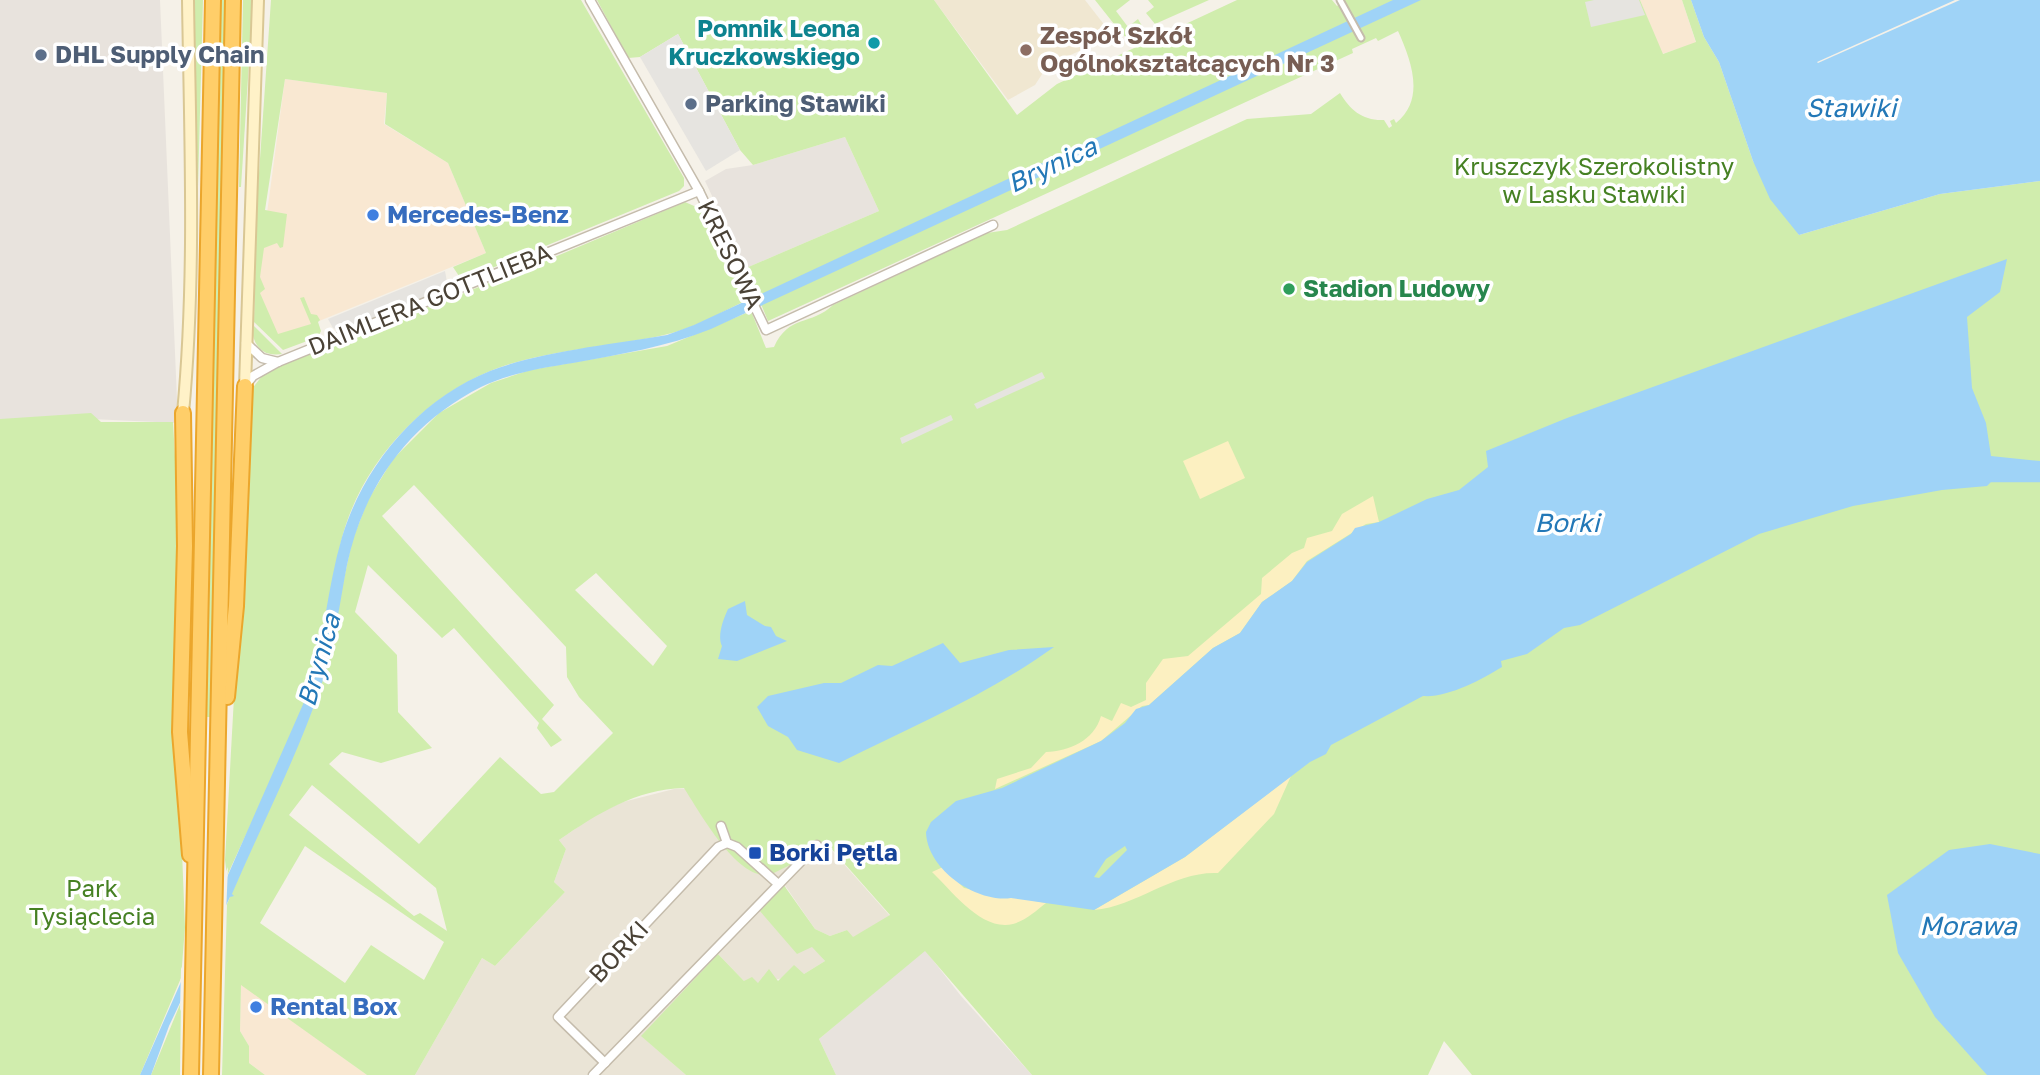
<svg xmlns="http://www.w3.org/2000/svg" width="2040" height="1075" font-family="'Golos Text',sans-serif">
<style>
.residential{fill:#eae4d6}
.commercial{fill:#f9e8d2}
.industrial{fill:#e8e3dd}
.education{fill:#f0e7d1}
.green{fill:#d0edad;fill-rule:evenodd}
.sand{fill:#fcf0c1}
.parking{fill:#e6e4e0}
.water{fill:#9fd3f7;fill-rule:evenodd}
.pier{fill:#f5f1e8}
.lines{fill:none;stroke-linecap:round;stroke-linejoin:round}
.stream{stroke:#9fd3f7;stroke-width:2.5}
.pedestrian-casing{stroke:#c5bcac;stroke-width:9}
.minor-casing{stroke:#c5bcac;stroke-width:11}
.secondary-casing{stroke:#d9c794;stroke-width:14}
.motorway-casing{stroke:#eba62c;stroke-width:18}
.pedestrian{stroke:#fff;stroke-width:5}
.minor{stroke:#fff;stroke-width:8}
.secondary{stroke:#fff2c8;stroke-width:10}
.motorway{stroke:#ffce69;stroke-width:14}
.culture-dot{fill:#0f9aa8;stroke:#fff;stroke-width:2.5}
.education-dot{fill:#8d6e63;stroke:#fff;stroke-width:2.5}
.service-dot{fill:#5c6f8a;stroke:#fff;stroke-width:2.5}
.shop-dot{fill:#3f7fe0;stroke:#fff;stroke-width:2.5}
.leisure-dot{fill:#2e9e5b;stroke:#fff;stroke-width:2.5}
.transit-dot{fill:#1a4fb4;stroke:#fff;stroke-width:2.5}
.labels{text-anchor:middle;stroke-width:7;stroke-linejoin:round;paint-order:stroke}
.culture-label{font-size:24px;font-weight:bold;fill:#0d838f;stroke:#fff;text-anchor:end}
.education-label{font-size:24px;font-weight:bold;fill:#785e54;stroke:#fff;text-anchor:start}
.service-label{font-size:24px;font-weight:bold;fill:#4e5e75;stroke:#fff;text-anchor:start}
.park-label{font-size:24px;fill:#468123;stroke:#fff}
.shop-label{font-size:24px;font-weight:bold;fill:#366cbe;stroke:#fff;text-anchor:start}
.street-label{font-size:24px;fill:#4a4236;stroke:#fff}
.leisure-label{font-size:24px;font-weight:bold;fill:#27864d;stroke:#fff;text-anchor:start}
.transit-label{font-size:24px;font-weight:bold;fill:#164399;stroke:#fff;text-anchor:start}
.water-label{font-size:26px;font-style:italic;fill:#2378b7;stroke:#fff}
</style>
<rect width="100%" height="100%" fill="#f5f1e8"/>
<path class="residential" d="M700,788L819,836L890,916L852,938L847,930L830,936L815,929L784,884L812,946L825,961L804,974L758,983L744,981L718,954L644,1038L686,1075H415L482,958L495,966L565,892L554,882L566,849L559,840L597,814L623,802L674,789Z"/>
<g class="commercial">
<path d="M1640,0H1682L1696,43L1662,54Z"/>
<path d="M285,79L387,93L384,124L448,163L486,253L275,339L256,295Z"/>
<path d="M241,984L367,1075H265L249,1063V1046L240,1031Z"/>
</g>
<g class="industrial">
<path d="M0,0H160L178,423L48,417L0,435Z"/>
<path d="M845,137L879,211L746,268L705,181L726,169L753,165Z"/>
<path d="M925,950L961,996L1032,1075H836L819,1039Z"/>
</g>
<path class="education" d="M934,0H1085L1113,36L1048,65L1035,85L1008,100Z"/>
<g class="green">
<path d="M194,0H203L198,187L195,144Z"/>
<path d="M220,0H226L211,717H205Z"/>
<path d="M243,0H253L241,187H239Z"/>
<path d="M271,0H581L684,178V186L679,191L492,268L465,278L459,276L453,267L486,253L448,163L385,124L387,93L285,79L265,210L287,214L283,247L280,248L277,243L264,248L260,277L265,289L260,293L278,334L311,324L300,298L304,297L311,314L317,315L320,320L318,322L321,331L318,337L283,350L254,322L257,202Z"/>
<path d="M597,0H934L1017,115L1057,84L1237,0H1332L1337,6L1344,0H1640L1663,54L1696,42L1682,0H1691L1704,37L1719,62L1753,161L1799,235L1940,194L2040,181V1075H1472L1444,1041L1428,1075H1032L925,951L819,1039L836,1075H686L641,1036L718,954L744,981L752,977L758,983L769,969L778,981L794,965L804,974L825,961L812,947L797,954L759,910L783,884L815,929L830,936L847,930L853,937L890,915L828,845C818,850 774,874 769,875C737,880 699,811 684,788C636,789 597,814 559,840L566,849L554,882L565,892L495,966L482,958L415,1075H367L241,985L240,1031L249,1046V1063L265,1075H222L227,904L320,692L352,541L368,500L393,459L439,413L491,383L530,370L667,346L751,311L766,348L774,347C789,314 811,326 833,305L987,233L1007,230L1247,119L1311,114L1340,93C1350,110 1363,121 1384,120L1389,128L1392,126L1390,121L1394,119L1396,123C1426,99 1411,60 1398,31L1378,41L1376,38L1352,49L1353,53L768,321L746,268L879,211L845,137L753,165L740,150L678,34L640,57L628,58ZM414,485L566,647L567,677L579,697L613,733L554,792L541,794L500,757L419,844L329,764L342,752L381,763L432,748L398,712L397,655L355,612L368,565L442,638L454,628L539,723L537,728L551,747L562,740L542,719L554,705L382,516ZM596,573L667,646L653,666L575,590ZM312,785L436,888L447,931L420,913L414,916L289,815ZM305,846L444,942L424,980L371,945L345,983L260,923Z"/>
<path d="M1095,0H1130L1116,11L1128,27L1138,19L1142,26L1137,37L1127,38L1122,34Z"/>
<path d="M1148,0H1209L1155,24L1146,13L1154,7Z"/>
<path d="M685,202L701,209L747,300C720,313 693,329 664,335C611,347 536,351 488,372C418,402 359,467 341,542C329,592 326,644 309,692C286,755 254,815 227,876L225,860L251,390L266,371L545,261Z"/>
<path d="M251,323L282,354C260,357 252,343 251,323Z"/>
<path d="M91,413L101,422H173L180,543L177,726L185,927L181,978L140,1075H0V419Z"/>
<path d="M181,1002L180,1075H151Z"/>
</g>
<g class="sand">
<path d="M1228,441L1245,478L1200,499L1183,461Z"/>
<path d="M1373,496L1379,522L1366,524L1307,561L1292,581L1262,602L1240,633L1213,648L1149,705L1142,706L1101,741L995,789L997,779L1031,768L1046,752C1069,751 1094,741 1101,716L1112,721L1121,703L1131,707L1146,700V683L1163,659L1188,656L1261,594L1262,578L1292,553L1304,548L1307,538L1332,531L1342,514Z"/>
<path d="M1291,776L1274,814L1218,873C1174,871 1137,906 1094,910L1185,857Z"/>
<path d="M943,867L964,888L1046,903C1037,910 1025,921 1013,924C982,932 952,891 932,872Z"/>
</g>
<g class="parking">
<path d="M1594,0H1639L1645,15L1591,27L1585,2Z"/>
<path d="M678,34L740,150L706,171L640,57Z"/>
<path d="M445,271L447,282L444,290L341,331L333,328L328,319Z"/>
<path d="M1042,372L1045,378L977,409L974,404Z"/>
<path d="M951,415L953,420L902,444L900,438Z"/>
</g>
<g class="water">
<path d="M1393,0H1421L711,329C666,347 621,354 573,363C542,368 510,373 481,387C410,423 364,485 347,565C339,606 334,650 320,689C296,759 261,826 232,894L234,896L230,897L169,1026L151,1075H140L308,693C324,642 327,588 342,537C364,465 419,399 490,371C538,352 614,344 667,335L694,325Z"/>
<path d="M1691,0H2040V181L1940,194L1799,235L1770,199L1753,161L1719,62L1704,37Z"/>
<path d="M2007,259L2000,292L1967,317L1972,388L1986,423L1991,456L2040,461V481L1991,482L1987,486L1942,490L1853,506L1759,534L1580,625L1564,628L1527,654L1501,661L1502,667C1481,680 1447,698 1423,696L1331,745L1326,754L1310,762L1185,857L1094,910L1011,898C977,903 927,870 926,832L931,822L956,801L1002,788L1101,741L1125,723L1136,709L1149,705L1213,648L1240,633L1262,602L1292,581L1307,562L1351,534L1355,528L1379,522L1427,499L1459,490L1488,467L1486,451L1567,418ZM1125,846L1127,850L1099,878L1094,877L1106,859Z"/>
<path d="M745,601L747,615L765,626L771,627L776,636L787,641L737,661L718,659L722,646C717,636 723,620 728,609Z"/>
<path d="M943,643L960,663L1009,650L1054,647C987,695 913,726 839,763L797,750L788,737L768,726L757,707L768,696L824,683H841L878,665L892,666Z"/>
<path d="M1990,844L2040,854V1075H1987L1935,1017L1898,953L1887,895L1949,850Z"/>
</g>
<g class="pier">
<path d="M1955,0H1960L1818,63L1817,62Z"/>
<path d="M228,867L226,914L180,1011L181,969Z"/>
</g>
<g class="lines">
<path class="stream" d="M1991,481H2040"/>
<defs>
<path id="pedestrian" d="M1340,0L1361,38"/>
<g id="minor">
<path d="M590,0L699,191L766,330L993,225"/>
<path d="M246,343L262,358L278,362"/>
<path d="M245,386L253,376L278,362L699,191"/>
<path d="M721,826L727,843L737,847L777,883"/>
<path d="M605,1063L558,1017L718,847L727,843"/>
<path d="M593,1075L817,845"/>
</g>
<g id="secondary">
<path d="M245,386L258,0"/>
<path d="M183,413C196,276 190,138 188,0"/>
</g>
<g id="motorway">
<path d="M183,413L185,546L180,732L190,855"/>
<path d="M227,697L236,606L245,386"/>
<path d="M191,1075L213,0"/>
<path d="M211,1075L233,0"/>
</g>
</defs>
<use href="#pedestrian" class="pedestrian-casing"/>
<use href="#minor" class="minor-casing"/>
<use href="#secondary" class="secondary-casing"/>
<use href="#motorway" class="motorway-casing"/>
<use href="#pedestrian" class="pedestrian"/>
<use href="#minor" class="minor"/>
<use href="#secondary" class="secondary"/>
<use href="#motorway" class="motorway"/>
</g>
<circle class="culture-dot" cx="874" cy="43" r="7"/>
<circle class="education-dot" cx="1026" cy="50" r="7"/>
<g class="service-dot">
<circle cx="41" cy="55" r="7"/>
<circle cx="691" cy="104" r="7"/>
</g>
<g class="shop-dot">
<circle cx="373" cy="215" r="7"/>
<circle cx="256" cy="1007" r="7"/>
</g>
<circle class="leisure-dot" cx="1289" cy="289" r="7"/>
<rect class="transit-dot" x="748" y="846" width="14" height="14" rx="3.5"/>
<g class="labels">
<g class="culture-label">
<text x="860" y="37">Pomnik Leona<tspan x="860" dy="28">Kruczkowskiego</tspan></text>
</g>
<g class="education-label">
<text x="1040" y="44">Zespół Szkół<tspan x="1040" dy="28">Ogólnokształcących Nr 3</tspan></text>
</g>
<g class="service-label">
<text x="55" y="63">DHL Supply Chain</text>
<text x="705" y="112">Parking Stawiki</text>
</g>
<g class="park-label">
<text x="1594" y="175">Kruszczyk Szerokolistny<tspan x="1594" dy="28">w Lasku Stawiki</tspan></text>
<text x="92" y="897">Park<tspan x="92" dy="28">Tysiąclecia</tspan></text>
</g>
<g class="shop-label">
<text x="387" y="223">Mercedes-Benz</text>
<text x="270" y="1015">Rental Box</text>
</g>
<g class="street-label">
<text transform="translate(730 255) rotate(64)" y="8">KRESOWA</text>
<text transform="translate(430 300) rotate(-22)" y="8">DAIMLERA GOTTLIEBA</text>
<text transform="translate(619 952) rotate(-47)" y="8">BORKI</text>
</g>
<g class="leisure-label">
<text x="1303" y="297">Stadion Ludowy</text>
</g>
<g class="transit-label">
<text x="769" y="861">Borki Pętla</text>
</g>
<g class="water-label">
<text x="1851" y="117">Stawiki</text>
<text transform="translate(1052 165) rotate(-25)" y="9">Brynica</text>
<text x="1567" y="532">Borki</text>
<text transform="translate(319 660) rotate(-74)" y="9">Brynica</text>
<text x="1968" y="935">Morawa</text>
</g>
</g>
</svg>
